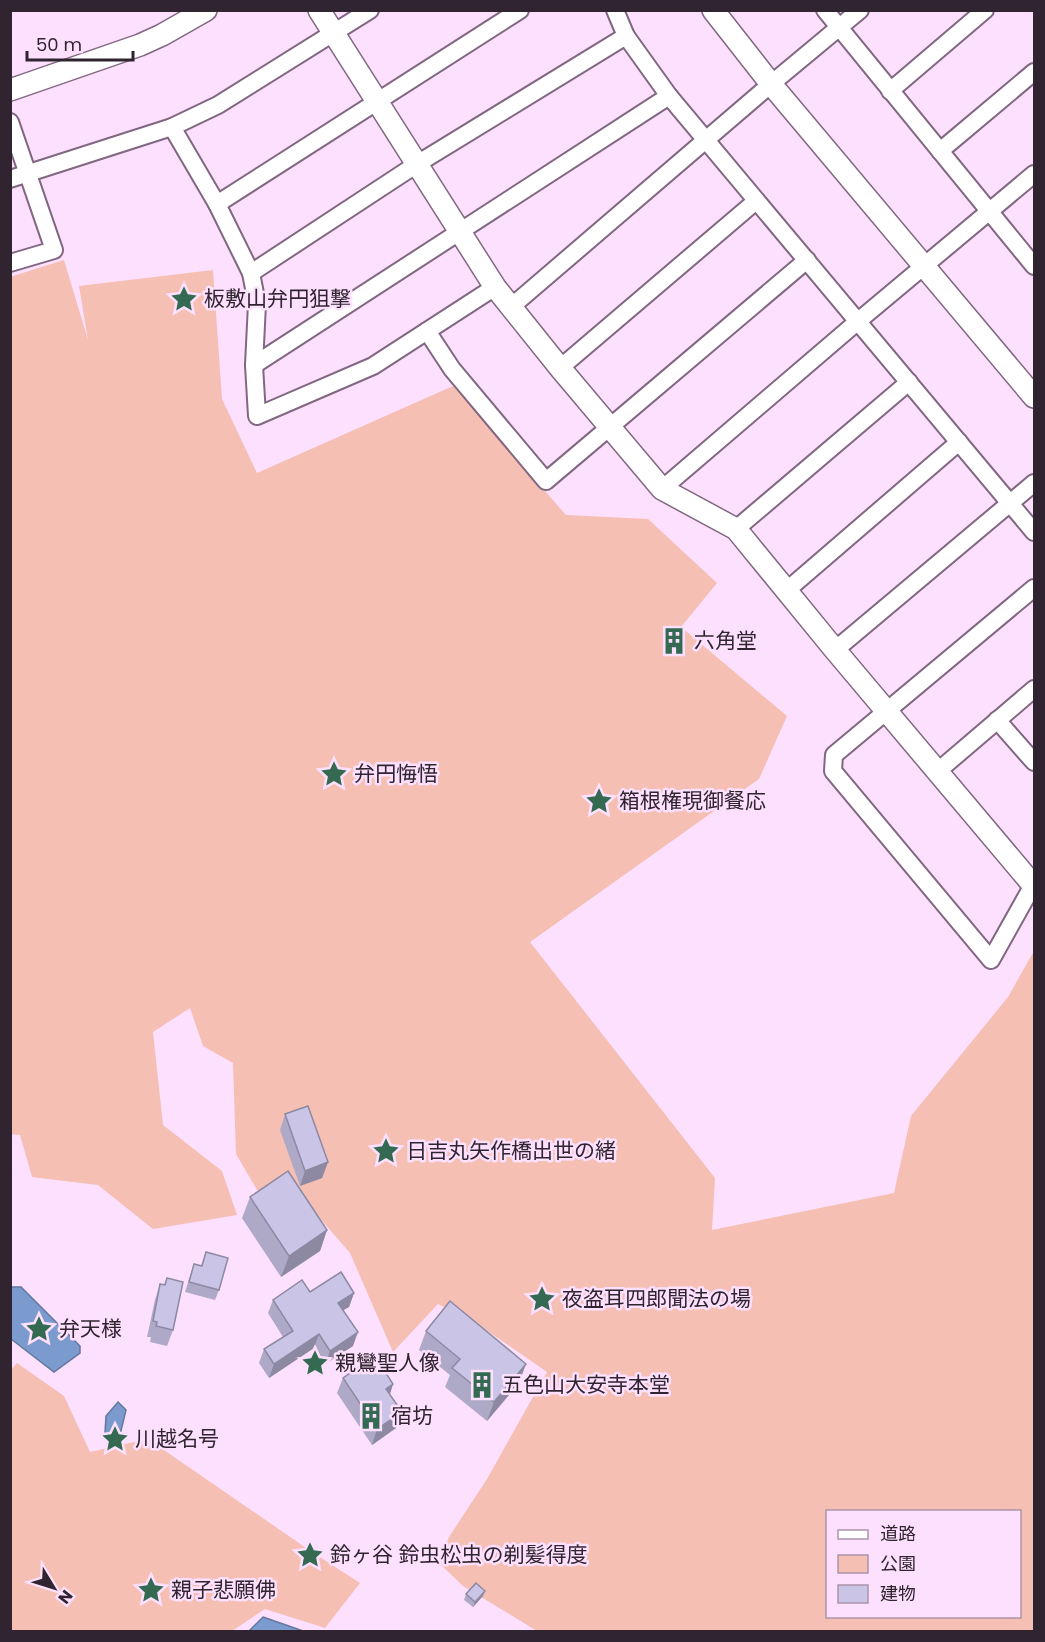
<svg xmlns="http://www.w3.org/2000/svg" width="1045" height="1642" font-family="Poppins,'Noto Sans JP',sans-serif">
<style>
.green{fill:#f5bfb4;fill-rule:evenodd}
.water{fill:#7b9acd;stroke:#64779e;stroke-width:1.5}
.lines{fill:none;stroke-linecap:round;stroke-linejoin:round}
.minor-casing{stroke:#816781;stroke-width:20}
.tertiary-casing{stroke:#816781;stroke-width:24}
.minor{stroke:#fff;stroke-width:16}
.tertiary{stroke:#fff;stroke-width:21}
.wall{fill:#aea9c7}
.shaded-wall{fill:#8d89a2}
.building{fill:#cac4e7;stroke:#8d89a2;stroke-width:1.5}
.labels{text-anchor:middle;stroke-width:5;stroke-linejoin:round;paint-order:stroke}
.poi-label{font-size:21px;fill:#2f242f;stroke:#fde0fd;text-anchor:start}
</style>
<rect width="100%" height="100%" fill="#fde0fd"/>
<g class="green">
<path d="M64,260L88,340L79,286L213,270L222,399L257,473L453,386L566,515L648,519L717,583L681,627L787,716L759,779L530,942L715,1178L712,1230L894,1193L911,1116L1008,997L1034,951V1631H537L463,1586L439,1563L449,1537L487,1479L547,1372L479,1325L438,1304L393,1352L350,1253L298,1193L257,1190L236,1154L233,1063L203,1046L190,1008L153,1032L163,1125L222,1171L237,1215L153,1229L98,1185L32,1177L20,1135L10,1134V277ZM828,1512H1020V1616H828Z"/>
<path d="M17,1363L64,1396L90,1452L148,1439L312,1552L360,1583L325,1628L265,1609L232,1631H11L10,1371Z"/>
</g>
<g class="water">
<path d="M11,1287H21L80,1346V1353L54,1372L11,1339Z"/>
<path d="M118,1402L126,1410L120,1435L105,1433L106,1416Z"/>
<path d="M263,1617L303,1631H249Z"/>
</g>
<g class="lines">
<defs>
<g id="minor">
<path d="M615,10L626,36L669,96L1034,532"/>
<path d="M825,10L1034,266"/>
<path d="M890,91L985,10"/>
<path d="M10,122L54,250L10,263"/>
<path d="M172,127L217,204L251,273L257,304L254,365L257,416L373,366L495,287"/>
<path d="M940,151L1034,72"/>
<path d="M10,179L172,127L218,105L370,10"/>
<path d="M217,204L520,10"/>
<path d="M251,273L417,164L626,36"/>
<path d="M511,307L771,84L860,10"/>
<path d="M427,331L452,369L546,481L807,260"/>
<path d="M254,365L669,96"/>
<path d="M560,368L756,201"/>
<path d="M662,489L857,322L1034,174"/>
<path d="M736,529L909,382"/>
<path d="M786,591L959,442"/>
<path d="M835,650L1034,483"/>
<path d="M997,720L1034,762"/>
<path d="M938,771L1034,689"/>
<path d="M1033,885L991,960L833,771L834,755L1034,588"/>
</g>
<g id="tertiary">
<path d="M319,10L495,287L560,368L662,489L736,529L835,650L1033,885L1034,882"/>
<path d="M713,10L771,84L1034,397"/>
<path d="M10,90L140,45L162,35L206,10"/>
</g>
</defs>
<use href="#minor" class="minor-casing"/>
<use href="#tertiary" class="tertiary-casing"/>
<use href="#minor" class="minor"/>
<use href="#tertiary" class="tertiary"/>
</g>
<g class="wall">
<path d="M669,632L683,639L681,645L674,649L668,645L667,638Z"/>
<path d="M285,1114L328,1162L322,1178L300,1186L280,1130Z"/>
<path d="M250,1197L327,1230L320,1251L281,1277L242,1218Z"/>
<path d="M206,1252L219,1290L215,1300L185,1292L194,1264L201,1266Z"/>
<path d="M167,1278L173,1330L167,1346L150,1342L151,1337H147L155,1300L160,1284L164,1285Z"/>
<path d="M310,1292L354,1293L349,1307L343,1310L353,1346L325,1364L314,1348L269,1378L259,1363L264,1349L283,1337L268,1313L273,1300Z"/>
<path d="M426,1331L519,1383L487,1421L445,1387L450,1375L419,1350Z"/>
<path d="M343,1378L393,1384L390,1394L402,1412L396,1428L372,1445L337,1393Z"/>
<path d="M466,1594L483,1596L473,1607L464,1600Z"/>
</g>
<g class="shaded-wall">
<path d="M683,639L681,645L674,649L676,644Z"/>
<path d="M328,1162L322,1178L300,1186L305,1171Z"/>
<path d="M327,1230L320,1251L281,1277L289,1256Z"/>
<path d="M354,1293L349,1307L333,1316L338,1303Z"/>
<path d="M358,1332L353,1346L325,1364L330,1351Z"/>
<path d="M319,1334L314,1348L269,1378L274,1364Z"/>
<path d="M526,1364L519,1383L487,1421L494,1402Z"/>
<path d="M393,1384L388,1400L386,1389Z"/>
<path d="M402,1412L396,1428L372,1445L377,1429Z"/>
<path d="M485,1591L483,1596L473,1607L475,1602Z"/>
</g>
<g class="building">
<path d="M676,628L683,632V639L676,644L670,639L669,632Z"/>
<path d="M308,1106L328,1162L305,1171L285,1114Z"/>
<path d="M288,1171L327,1230L289,1256L250,1197Z"/>
<path d="M206,1252L228,1258L219,1290L189,1282L194,1264L202,1266Z"/>
<path d="M341,1272L354,1293L338,1303L358,1332L330,1351L319,1334L274,1364L264,1349L293,1331L273,1300L302,1280L310,1292Z"/>
<path d="M167,1278L183,1282L173,1330L156,1326L157,1322L153,1321L160,1284L165,1285Z"/>
<path d="M450,1301L526,1364L494,1402L452,1368L460,1359L426,1331Z"/>
<path d="M375,1356L393,1384L386,1389L402,1412L377,1429L343,1378Z"/>
<path d="M476,1583L485,1591L475,1602L466,1594Z"/>
</g>
<defs>
<symbol id="sight-bare" viewBox="-9 -9 18 18"><path d="M0-6L1.8-2.2L6-1.7L2.9 1.2L3.7 5.4L0 3.3L-3.7 5.4L-2.9 1.2L-6-1.7L-1.8-2.2Z" fill="#346a51" stroke="#fde0fd" stroke-width="2.5" paint-order="stroke"/></symbol>
<symbol id="building-bare" viewBox="-9 -9 18 18"><path d="M-4-6H4V6H1V3H-1V6H-4ZM-2.5-4.3h1.7v1.8h-1.7ZM.8-4.3h1.7v1.8H.8ZM-2.5-1h1.7V.8h-1.7ZM.8-1h1.7V.8H.8Z" fill="#346a51" stroke="#fde0fd" stroke-width="2.5" paint-order="stroke"/></symbol>
</defs>
<g fill-rule="evenodd">
<use href="#sight-bare" x="165" y="280" width="38" height="38"/>
<use href="#building-bare" x="655" y="622" width="38" height="38"/>
<use href="#sight-bare" x="315" y="755" width="38" height="38"/>
<use href="#sight-bare" x="580" y="782" width="38" height="38"/>
<use href="#sight-bare" x="367" y="1132" width="38" height="38"/>
<use href="#sight-bare" x="523" y="1280" width="38" height="38"/>
<use href="#sight-bare" x="20" y="1310" width="38" height="38"/>
<use href="#sight-bare" x="296" y="1344" width="38" height="38"/>
<use href="#building-bare" x="463" y="1366" width="38" height="38"/>
<use href="#building-bare" x="352" y="1397" width="38" height="38"/>
<use href="#sight-bare" x="96" y="1420" width="38" height="38"/>
<use href="#sight-bare" x="291" y="1536" width="38" height="38"/>
<use href="#sight-bare" x="132" y="1571" width="38" height="38"/>
</g>
<g class="labels">
<g class="poi-label">
<text x="204" y="306">板敷山弁円狙撃</text>
<text x="694" y="648">六角堂</text>
<text x="354" y="781">弁円悔悟</text>
<text x="619" y="808">箱根権現御餐応</text>
<text x="406" y="1158">日吉丸矢作橋出世の緒</text>
<text x="562" y="1306">夜盗耳四郎聞法の場</text>
<text x="59" y="1336">弁天様</text>
<text x="335" y="1370">親鸞聖人像</text>
<text x="502" y="1392">五色山大安寺本堂</text>
<text x="391" y="1423">宿坊</text>
<text x="135" y="1446">川越名号</text>
<text x="330" y="1562">鈴ヶ谷 鈴虫松虫の剃髪得度</text>
<text x="171" y="1597">親子悲願佛</text>
</g>
</g>
<rect width="1045" height="1642" fill="none" stroke="#2f242f" stroke-width="24"/>
<rect x="826" y="1510" width="195" height="108" fill="#fde0fd" stroke="#ab95ab" stroke-width="1.5"/>
<rect x="838" y="1530" width="30" height="9" fill="#ffffff" stroke="#ab95ab" stroke-width="1.5"/>
<text x="880" y="1540" font-size="18" fill="#2f242f">道路</text>
<rect x="838" y="1555" width="30" height="18" fill="#f5bfb4" stroke="#ab95ab" stroke-width="1.5"/>
<text x="880" y="1570" font-size="18" fill="#2f242f">公園</text>
<rect x="838" y="1585" width="30" height="18" fill="#cac4e7" stroke="#ab95ab" stroke-width="1.5"/>
<text x="880" y="1600" font-size="18" fill="#2f242f">建物</text>
<g transform="translate(54 1588) rotate(128)" stroke="#fde0fd" stroke-width="4.5" paint-order="stroke">
<path d="M0-4.5L10 22L0 15L-10 22Z" fill="#2f242f"/>
<text y="-9" font-size="16" font-weight="bold" text-anchor="middle" fill="#2f242f">N</text>
</g>
<path d="M27 51v9h106v-9" fill="none" stroke="#2f242f" stroke-width="3"/>
<text x="36" y="51" font-size="18" fill="#2f242f" stroke="#fde0fd" stroke-width="4.5" paint-order="stroke">50 m</text>
</svg>
